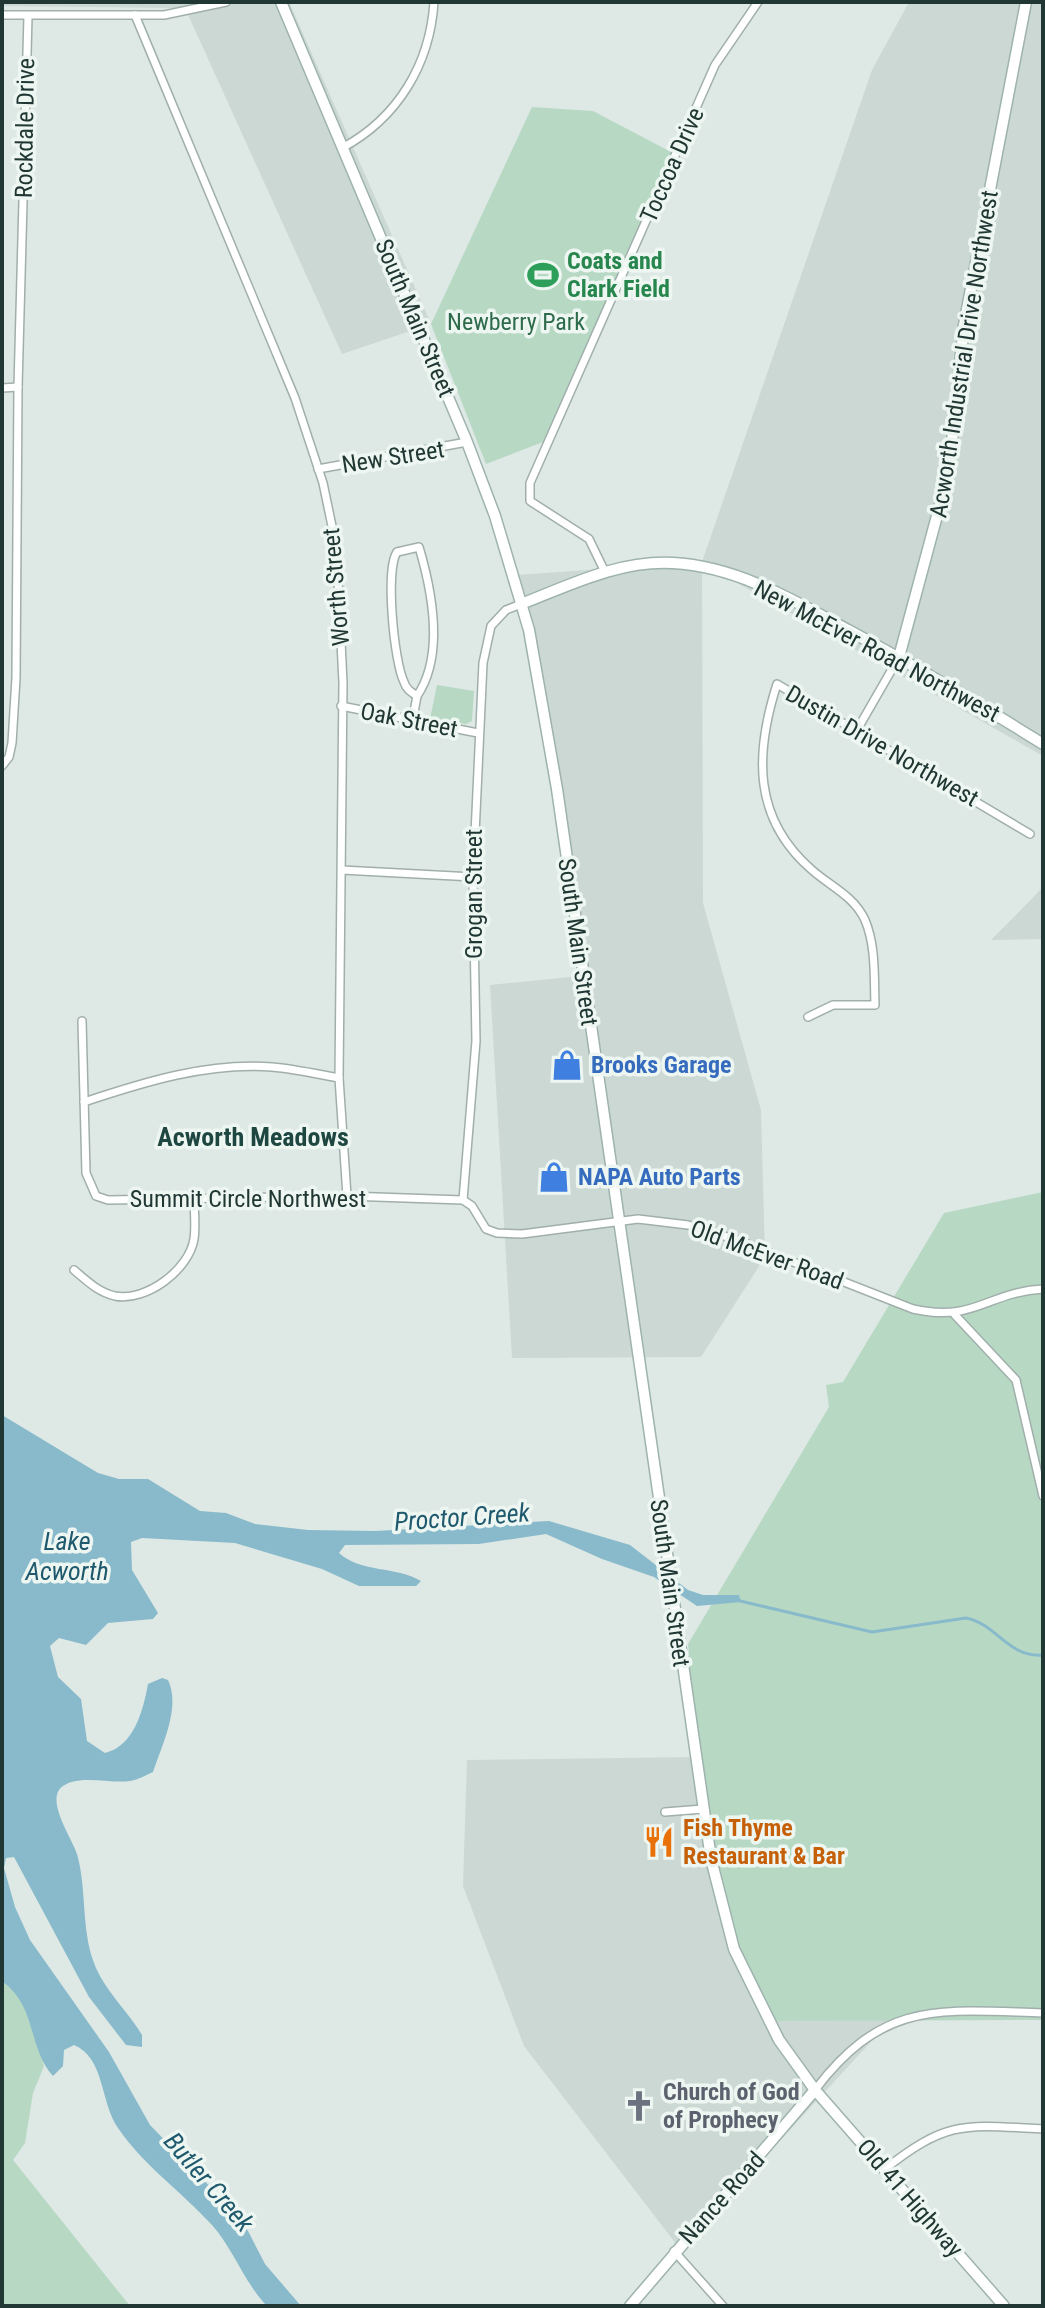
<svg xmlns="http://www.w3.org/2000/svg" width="1045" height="2308" font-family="'Roboto Condensed',sans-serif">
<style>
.built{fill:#ccd8d4}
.green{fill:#b7d9c4}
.water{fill:#88bacb}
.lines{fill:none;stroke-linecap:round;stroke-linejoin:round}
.stream{stroke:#88bacb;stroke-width:3}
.street-casing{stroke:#a1afac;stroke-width:10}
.secondary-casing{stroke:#9eb3ae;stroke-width:13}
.street{stroke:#fff;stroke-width:7}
.secondary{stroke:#fff;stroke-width:10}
.labels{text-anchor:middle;stroke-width:7;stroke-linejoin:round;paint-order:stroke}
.street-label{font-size:24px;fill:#203733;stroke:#eef6f2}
.leisure-label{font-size:24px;font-weight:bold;fill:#27864d;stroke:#eef6f2;text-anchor:start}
.park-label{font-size:24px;fill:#2d6b4b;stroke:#eef6f2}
.shop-label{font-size:24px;font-weight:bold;fill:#366cbe;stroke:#eef6f2;text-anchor:start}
.food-label{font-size:24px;font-weight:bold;fill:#c56008;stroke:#eef6f2;text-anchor:start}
.worship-label{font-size:24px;font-weight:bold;fill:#5b616d;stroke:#eef6f2;text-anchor:start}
.neighbourhood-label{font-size:26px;font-weight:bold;fill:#1e4741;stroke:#eef6f2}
.water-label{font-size:26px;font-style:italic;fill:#1f596e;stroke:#eef6f2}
</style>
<rect width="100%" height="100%" fill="#dee8e5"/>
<g class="built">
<path d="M2,2H289L431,324L342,354L185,8L2,6Z"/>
<path d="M909,2H1043V756L702,563L703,903L761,1110L765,1257L701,1357L512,1358L490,985L581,976L516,575L702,562L872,70Z"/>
<path d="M1043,887V939L991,940L1019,912Z"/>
<path d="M697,1757L774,2021L891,2020L680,2249L524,2046L463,1886L467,1760Z"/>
</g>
<g class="green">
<path d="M532,107L593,111L673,153L548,440L486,464L431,324Z"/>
<path d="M437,685L474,691L472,721L466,724L430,719Z"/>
<path d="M1043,1192V2020L774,2021L732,1949L699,1784L688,1644L829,1407L826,1385L843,1382L944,1213Z"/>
<path d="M2,1981L16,1992L29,2013L44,2066L33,2093L25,2143L13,2160L130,2306H2Z"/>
</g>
<path class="water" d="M2,1415L98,1473L119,1479H148L200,1511L226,1513L255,1524L308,1530L376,1531L549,1521L630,1545L688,1590L703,1595H739L741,1602L697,1606L654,1577L602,1559L546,1534L479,1544L345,1545L339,1553C361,1573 396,1566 421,1581L416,1586H359L322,1569L235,1543L142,1538L131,1542L132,1570L158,1613L153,1619L108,1623L86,1645L59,1638L50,1646L58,1677L81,1699L87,1741L105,1753C134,1746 143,1711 148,1684L162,1678L168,1680C181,1707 162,1745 153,1772C146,1775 138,1780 130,1781C111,1784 80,1774 63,1786C44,1799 72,1838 77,1854C87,1889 81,1929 94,1963C104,1990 128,2011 142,2035V2047L126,2045L89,1997L14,1857L6,1858L4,1868L15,1907L30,1940L109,2052L150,2125L224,2201L248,2231L265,2264L301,2306H267C244,2282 234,2250 212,2225C182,2192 143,2165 118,2128C100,2102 105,2058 74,2045L64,2050L63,2066L53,2076C27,2047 38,2008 2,1981Z"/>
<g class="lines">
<path class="stream" d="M736,1600L872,1632L966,1618C997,1624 1008,1658 1043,1655"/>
<defs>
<g id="street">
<path d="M2,15H164L226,2"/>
<path d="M135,15L295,398L323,483L332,526L337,559L343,683L339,1078L347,1196"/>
<path d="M342,148C398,118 430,64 434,2"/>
<path d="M2,388L18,387"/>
<path d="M318,469L467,442"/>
<path d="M419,547C432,591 445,655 417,696C411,692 406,689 404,682C394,662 385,569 397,552Z"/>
<path d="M605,572L589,539L530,501V483L715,65L758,2"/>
<path d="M341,706L478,733"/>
<path d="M412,723L417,696"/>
<path d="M857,730L899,657"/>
<path d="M2,766L9,757L12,743L16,678L18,387L28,16"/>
<path d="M342,870L473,877"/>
<path d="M808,1017L833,1005H875C874,977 876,946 865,920C854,896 830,886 812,870C752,818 755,753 777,684L1030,834"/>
<path d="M82,1021L86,1173L96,1196L108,1200L347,1196L463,1200L472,1206L486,1229L497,1233L522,1234L638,1219L688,1225L737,1240L913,1309C975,1323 987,1292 1043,1289"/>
<path d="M84,1102C144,1082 208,1062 272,1067C295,1069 317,1074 339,1078"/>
<path d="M463,1200L476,1041L473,877L483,663L491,626L506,610L521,604"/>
<path d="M74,1270C87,1281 98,1292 115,1296C146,1302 189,1270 194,1239C196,1226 194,1210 194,1196"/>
<path d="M955,1315L1016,1380L1043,1496"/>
<path d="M665,1812L703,1809"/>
<path d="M815,2090C884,1999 940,2010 1043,2013"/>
<path d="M885,2169C948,2119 967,2125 1043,2129"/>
<path d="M674,2251L723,2306"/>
</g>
<g id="secondary">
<path d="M281,2L467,442L495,516L529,630L557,789L711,1859L734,1949L779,2040L815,2090L1004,2306"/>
<path d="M521,604C570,585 619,560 673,563C736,566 795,601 848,630C915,666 979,704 1043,744"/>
<path d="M899,657L949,471L964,325L1026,2"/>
<path d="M630,2306L815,2090"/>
</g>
</defs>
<use href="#street" class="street-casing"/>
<use href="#secondary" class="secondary-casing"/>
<use href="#street" class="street"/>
<use href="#secondary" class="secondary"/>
</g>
<defs>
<symbol id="stadium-bare" viewBox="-9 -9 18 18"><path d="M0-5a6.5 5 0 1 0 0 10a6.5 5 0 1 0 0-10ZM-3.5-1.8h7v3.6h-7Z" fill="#2e9e5b" stroke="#eef6f2" stroke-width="2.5" paint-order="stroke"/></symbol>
<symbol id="shop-bare" viewBox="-9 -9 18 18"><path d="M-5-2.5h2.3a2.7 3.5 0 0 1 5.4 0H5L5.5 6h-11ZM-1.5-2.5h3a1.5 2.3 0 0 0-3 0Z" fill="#3f7fe0" stroke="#eef6f2" stroke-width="2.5" paint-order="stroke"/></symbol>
<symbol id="restaurant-bare" viewBox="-9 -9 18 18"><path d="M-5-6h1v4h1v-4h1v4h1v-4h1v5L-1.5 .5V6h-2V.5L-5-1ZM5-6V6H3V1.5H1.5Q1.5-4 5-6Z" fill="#e8710a" stroke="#eef6f2" stroke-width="2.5" paint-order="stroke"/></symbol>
<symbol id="church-bare" viewBox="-9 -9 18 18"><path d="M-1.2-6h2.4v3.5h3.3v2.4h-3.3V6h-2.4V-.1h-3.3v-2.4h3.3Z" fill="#6b7280" stroke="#eef6f2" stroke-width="2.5" paint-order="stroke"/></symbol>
</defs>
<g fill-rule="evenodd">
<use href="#stadium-bare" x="521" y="253" width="44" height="44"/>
<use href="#shop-bare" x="545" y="1043" width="44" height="44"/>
<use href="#shop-bare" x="532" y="1155" width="44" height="44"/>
<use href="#restaurant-bare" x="637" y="1820" width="44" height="44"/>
<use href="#church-bare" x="617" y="2084" width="44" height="44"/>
</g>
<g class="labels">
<g class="street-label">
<text transform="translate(25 128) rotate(-89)" y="8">Rockdale Drive</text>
<text transform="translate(672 165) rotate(-66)" y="8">Toccoa Drive</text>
<text transform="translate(415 318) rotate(67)" y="8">South Main Street</text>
<text transform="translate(964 354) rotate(-81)" y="8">Acworth Industrial Drive Northwest</text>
<text transform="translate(393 457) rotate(-9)" y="8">New Street</text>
<text transform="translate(336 587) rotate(-95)" y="8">Worth Street</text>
<text transform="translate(877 651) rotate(28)" y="8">New McEver Road Northwest</text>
<text transform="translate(409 720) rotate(11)" y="8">Oak Street</text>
<text transform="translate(882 746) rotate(30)" y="8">Dustin Drive Northwest</text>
<text transform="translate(474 894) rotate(-90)" y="8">Grogan Street</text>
<text transform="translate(578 942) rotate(82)" y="8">South Main Street</text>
<text x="248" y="1207">Summit Circle Northwest</text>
<text transform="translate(767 1255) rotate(20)" y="8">Old McEver Road</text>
<text transform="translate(670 1583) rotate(82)" y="8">South Main Street</text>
<text transform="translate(722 2198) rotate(-48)" y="8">Nance Road</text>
<text transform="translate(910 2198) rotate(49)" y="8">Old 41 Highway</text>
</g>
<g class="leisure-label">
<text x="567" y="269">Coats and<tspan x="567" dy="28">Clark Field</tspan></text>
</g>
<g class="park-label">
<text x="516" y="330">Newberry Park</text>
</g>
<g class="shop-label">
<text x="591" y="1073">Brooks Garage</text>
<text x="578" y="1185">NAPA Auto Parts</text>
</g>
<g class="food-label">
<text x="683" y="1836">Fish Thyme<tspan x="683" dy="28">Restaurant &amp; Bar</tspan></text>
</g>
<g class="worship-label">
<text x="663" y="2100">Church of God<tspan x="663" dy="28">of Prophecy</tspan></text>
</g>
<g class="neighbourhood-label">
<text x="253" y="1146">Acworth Meadows</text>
</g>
<g class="water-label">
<text transform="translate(462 1517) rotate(-4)" y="9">Proctor Creek</text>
<text x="67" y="1550">Lake<tspan x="67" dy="30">Acworth</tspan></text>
<text transform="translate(209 2182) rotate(49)" y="9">Butler Creek</text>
</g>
</g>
<rect width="1045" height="2308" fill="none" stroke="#203733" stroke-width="8"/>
</svg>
